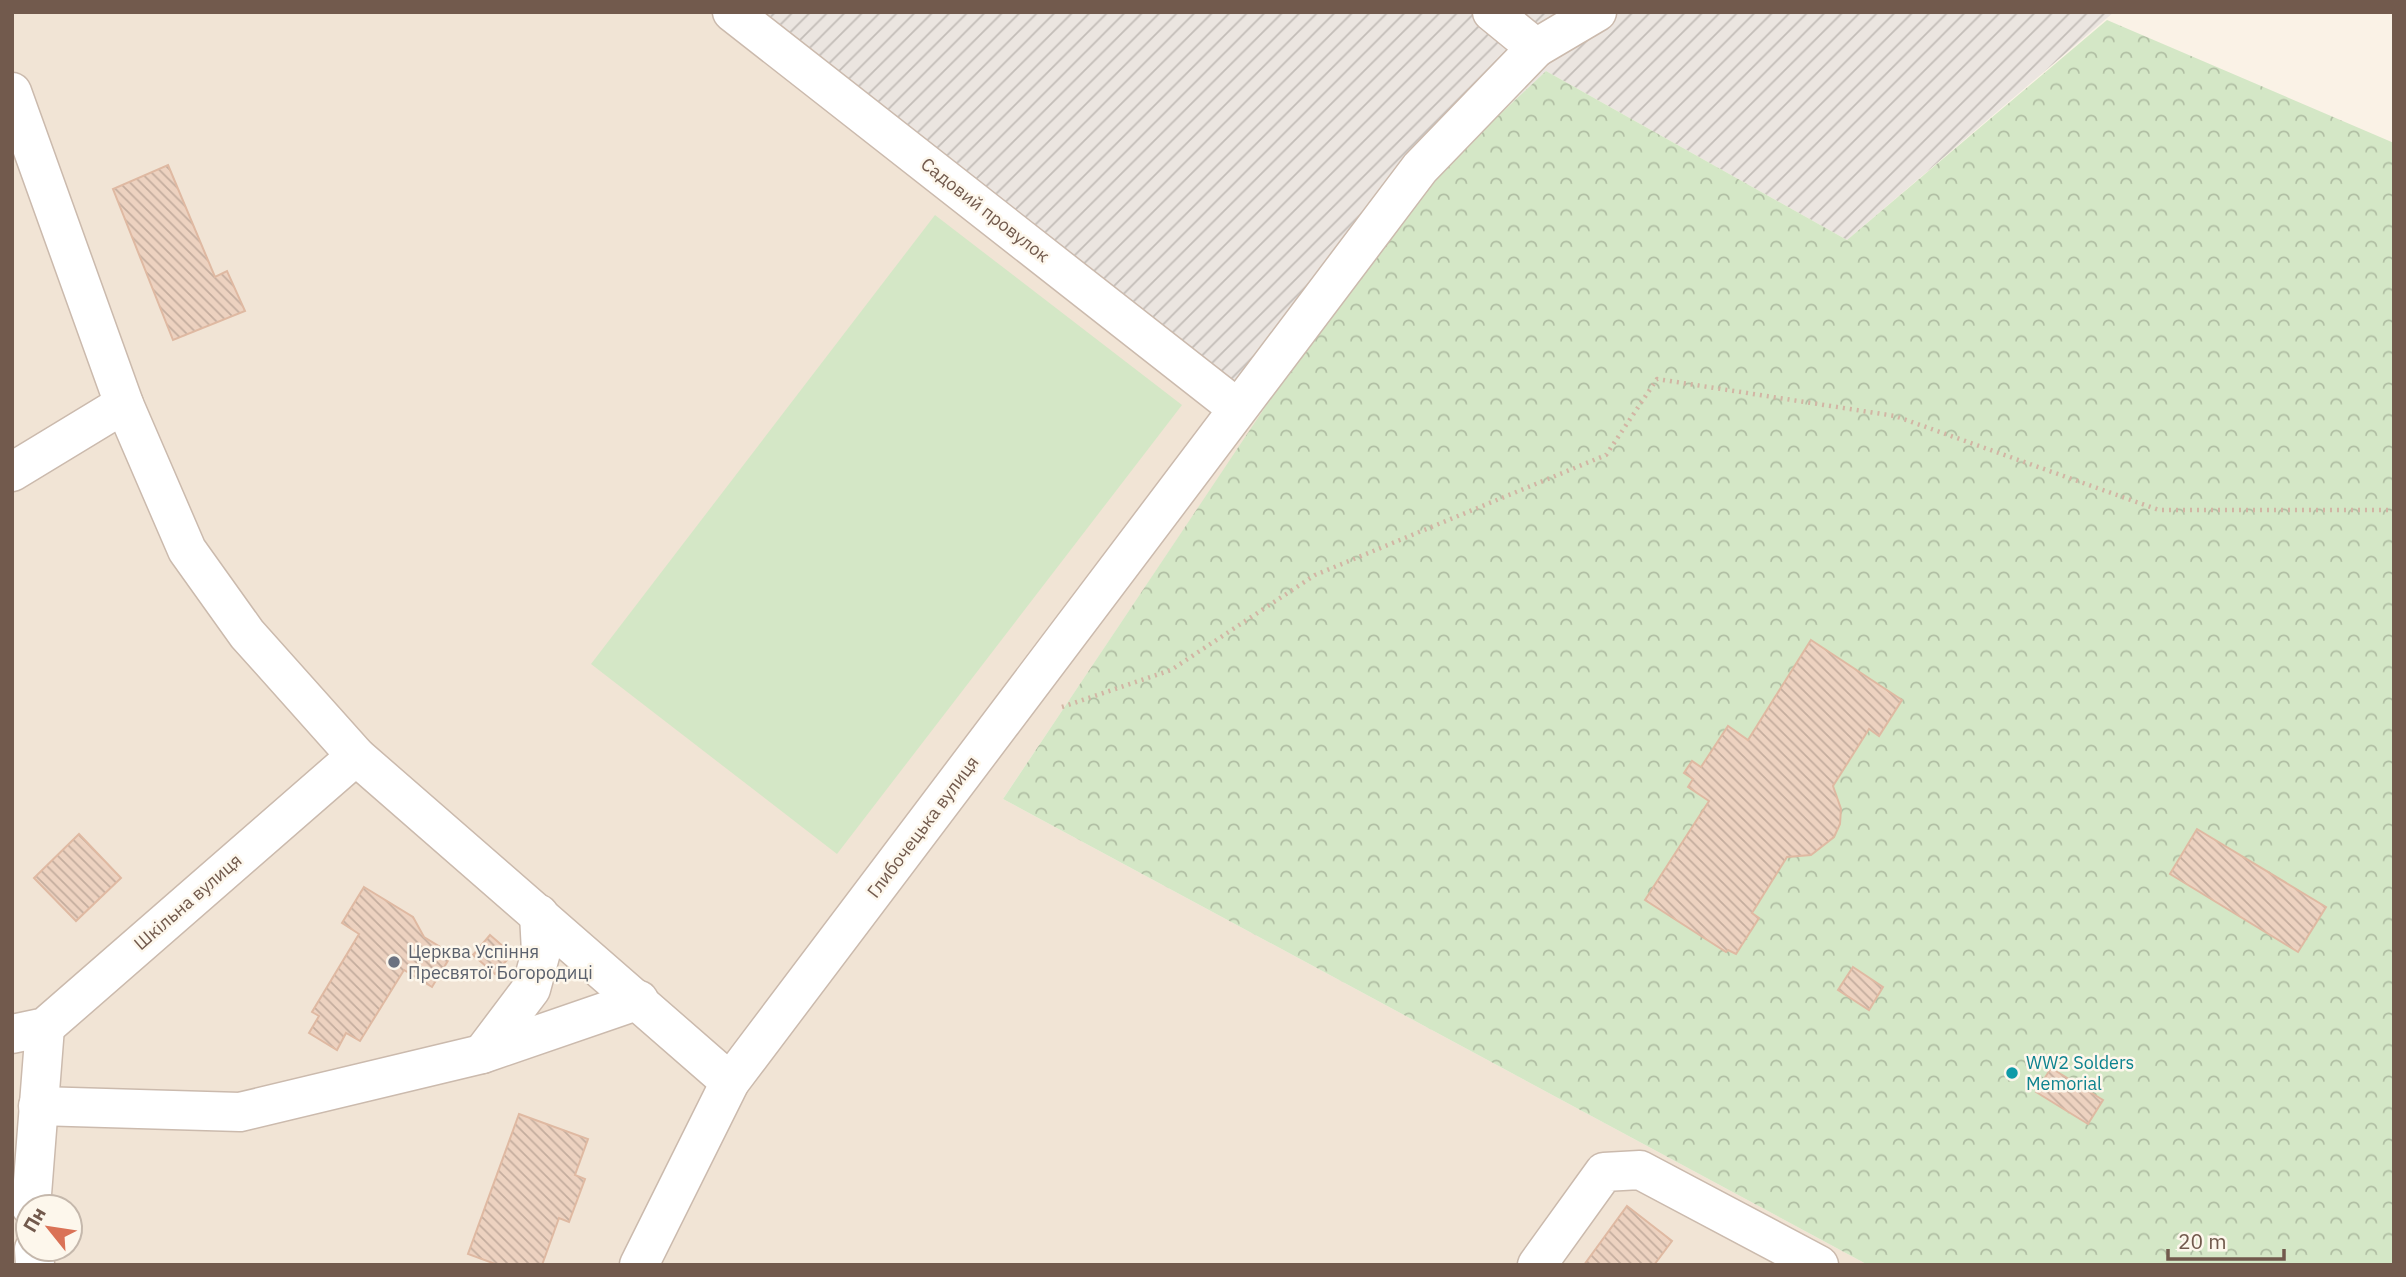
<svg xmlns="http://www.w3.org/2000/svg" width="2406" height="1277" font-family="'IBM Plex Sans',sans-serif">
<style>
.residential{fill:#f1e4d5;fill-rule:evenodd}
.industrial{fill:url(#industrial-furrows)}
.grass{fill:#d4e7c6}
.park{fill:url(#park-crowns)}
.building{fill:url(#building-back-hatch);stroke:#dfb9a2;stroke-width:2}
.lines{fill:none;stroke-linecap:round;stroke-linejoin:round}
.minor-casing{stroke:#cbbaad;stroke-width:41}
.path{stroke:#d2b5a4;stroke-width:4.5;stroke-dasharray:2 5;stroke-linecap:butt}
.minor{stroke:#fff;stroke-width:38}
.worship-dot{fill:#6b7280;stroke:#fdf7ec;stroke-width:2.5}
.culture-dot{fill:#0f9aa8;stroke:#fdf7ec;stroke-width:2.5}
.labels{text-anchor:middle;stroke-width:5;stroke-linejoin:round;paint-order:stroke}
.street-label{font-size:18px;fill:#725a4d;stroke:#fdf7ec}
.worship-label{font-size:18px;fill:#5b616d;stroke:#fdf7ec;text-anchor:start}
.culture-label{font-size:18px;fill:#0d838f;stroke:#fdf7ec;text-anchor:start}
</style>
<defs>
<pattern id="industrial-furrows" width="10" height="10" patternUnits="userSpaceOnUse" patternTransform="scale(1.75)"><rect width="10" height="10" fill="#ebe5e0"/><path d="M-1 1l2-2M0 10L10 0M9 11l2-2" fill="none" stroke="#c3bdb8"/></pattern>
<pattern id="park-crowns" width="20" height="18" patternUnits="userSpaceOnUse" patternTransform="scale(1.75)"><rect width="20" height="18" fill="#d4e7c6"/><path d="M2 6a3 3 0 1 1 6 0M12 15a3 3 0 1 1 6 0" fill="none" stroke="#b0bea3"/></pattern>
<pattern id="building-back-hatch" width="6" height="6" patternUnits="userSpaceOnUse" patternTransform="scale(1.75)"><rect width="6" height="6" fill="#edd2c0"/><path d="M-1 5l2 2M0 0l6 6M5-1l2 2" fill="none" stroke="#c4ad9e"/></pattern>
</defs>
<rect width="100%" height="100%" fill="#faf2e6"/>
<path class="residential" d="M12,12H765L1265,408L1003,799L1868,1265H12ZM28,1207H70V1249H28Z"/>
<path class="industrial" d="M765,12H2114L1847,240L1546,71L1395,213L1265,408Z"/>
<path class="grass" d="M935,215L1182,405L837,854L591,664Z"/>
<path class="park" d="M2107,20L2394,143V1265H1868L1003,799L1395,213L1546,71L1847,240Z"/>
<g class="building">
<path d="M168,165L215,277L227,271L245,311L173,340L113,189Z"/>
<path d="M1811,640L1902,700L1879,736L1869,729L1833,786L1841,809L1840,824L1834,837L1811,855L1787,857L1752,913L1759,918L1736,954L1728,950L1726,952L1645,900L1709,801L1688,787L1693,779L1684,773L1692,761L1701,767L1728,726L1748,740Z"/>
<path d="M2197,829L2326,907L2298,952L2170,874Z"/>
<path d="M79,834L121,878L76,921L34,878Z"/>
<path d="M364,887L413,917L424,937L452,954L432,987L404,970L360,1041L346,1033L337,1050L309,1033L319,1016L312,1012L359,934L342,923Z"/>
<path d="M490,935L512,954L495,974L473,955Z"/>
<path d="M1853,967L1883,987L1869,1010L1838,990Z"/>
<path d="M2051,1068L2103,1100L2088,1124L2036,1092Z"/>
<path d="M519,1114L588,1139L575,1175L585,1179L569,1222L559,1218L542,1265H498L468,1254Z"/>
<path d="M1627,1206L1672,1241L1654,1265H1584Z"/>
</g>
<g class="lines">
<defs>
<g id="minor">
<path d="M732,12L1237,408"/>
<path d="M1492,12L1536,48L1597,12"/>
<path d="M12,92L124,404L187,550L247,634L356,756L730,1082"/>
<path d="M12,472L124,404"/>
<path d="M12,1034L45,1027L356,756"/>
<path d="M482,1054L531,989L541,952L539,914"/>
<path d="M38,1106L240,1112L482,1054L639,1000"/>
<path d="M31,1207L45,1027"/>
<path d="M34,1249L35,1265"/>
<path d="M639,1265L730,1082L1420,168L1536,48"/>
<path d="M1537,1265L1604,1172L1640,1170L1819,1265"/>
</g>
</defs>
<use href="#minor" class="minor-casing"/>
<path class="path" d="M1062,707L1171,670L1315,575L1606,455L1657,379L1895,416L2159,510H2394"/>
<use href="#minor" class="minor"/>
</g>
<circle class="worship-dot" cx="394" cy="962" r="7"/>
<circle class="culture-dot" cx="2012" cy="1073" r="7"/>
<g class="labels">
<g class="street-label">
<text transform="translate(985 210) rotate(38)" y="6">Садовий провулок</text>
<text transform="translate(923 827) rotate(-53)" y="6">Глибочецька вулиця</text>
<text transform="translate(188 902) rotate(-41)" y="6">Шкільна вулиця</text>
</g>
<g class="worship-label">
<text x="408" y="958">Церква Успіння<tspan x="408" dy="21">Пресвятої Богородиці</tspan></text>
</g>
<g class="culture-label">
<text x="2026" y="1069">WW2 Solders<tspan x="2026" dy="21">Memorial</tspan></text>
</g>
</g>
<rect width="2406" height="1277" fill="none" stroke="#725a4d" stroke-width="28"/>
<g transform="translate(49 1228) rotate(300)"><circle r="33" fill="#fdf7ec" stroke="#c5b8ac" stroke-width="2"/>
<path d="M0-5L12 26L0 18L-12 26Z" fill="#da7256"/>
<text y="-10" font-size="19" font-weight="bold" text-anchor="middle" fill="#725a4d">Пн</text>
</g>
<path d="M2168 1249v10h116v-10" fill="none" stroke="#725a4d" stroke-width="3.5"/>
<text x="2178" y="1249" font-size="21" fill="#725a4d" stroke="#fdf7ec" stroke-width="5" paint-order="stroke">20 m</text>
</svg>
